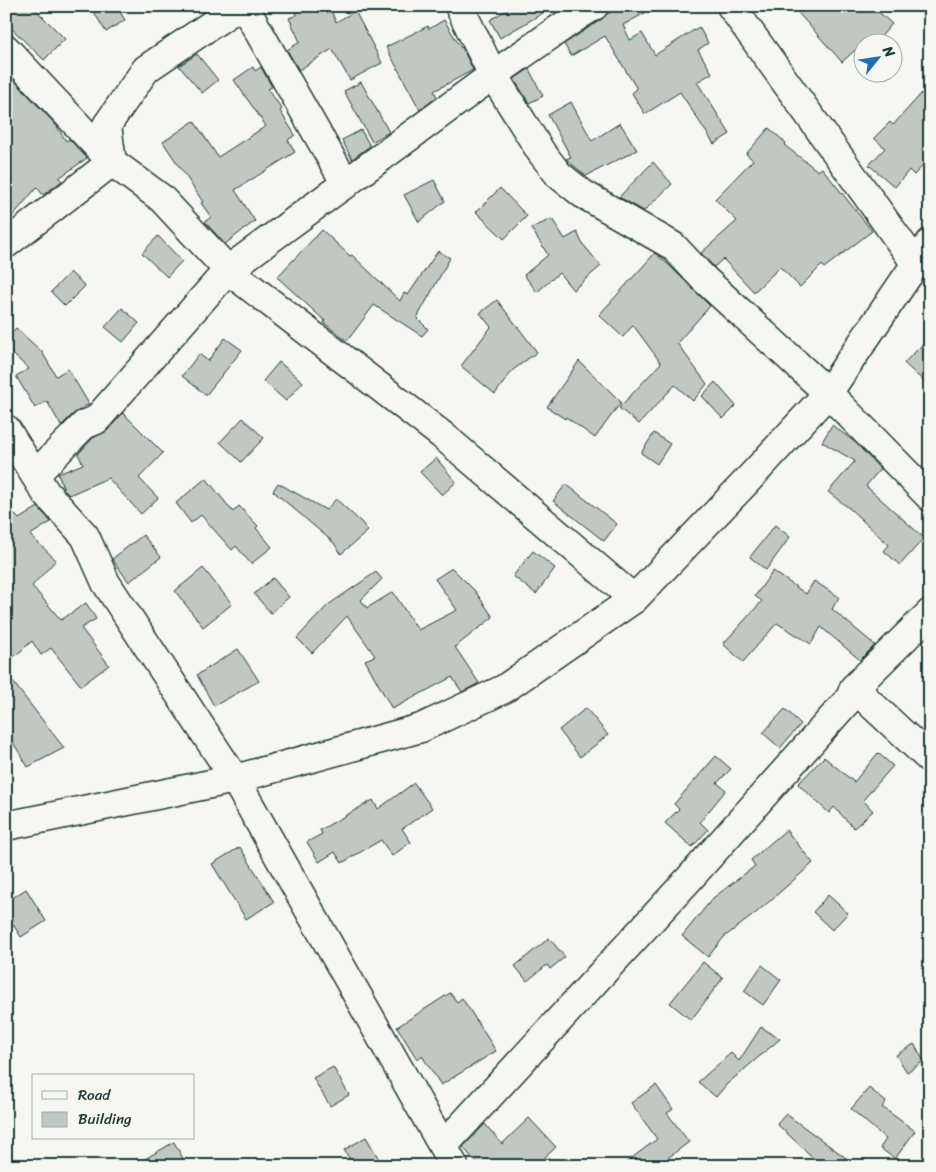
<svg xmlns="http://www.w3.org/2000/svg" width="936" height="1172" font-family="Sriracha,sans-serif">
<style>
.building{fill:#c1c8c3;stroke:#1f3d34}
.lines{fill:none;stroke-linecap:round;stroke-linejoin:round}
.street-casing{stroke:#1f3d34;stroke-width:31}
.street{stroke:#f6f6f2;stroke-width:28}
</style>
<rect width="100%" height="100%" fill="#f6f6f2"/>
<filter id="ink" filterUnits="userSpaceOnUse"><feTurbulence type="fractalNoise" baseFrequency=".02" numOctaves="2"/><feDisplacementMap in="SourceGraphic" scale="10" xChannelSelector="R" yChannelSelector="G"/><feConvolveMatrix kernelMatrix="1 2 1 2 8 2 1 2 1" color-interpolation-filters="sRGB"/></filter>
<g filter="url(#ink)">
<g class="building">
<path d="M6,6H32L65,39L44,60L6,23Z"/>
<path d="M90,6H116L125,20L106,32Z"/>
<path d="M294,6H329L336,22L355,11L382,63L350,80L332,49L299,70L287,50L300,42L289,18L297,15Z"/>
<path d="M513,6H555L500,38L490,20Z"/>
<path d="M623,6H641L645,13L623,25L630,40L642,33L655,55L699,27L708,43L698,50L712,73L697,82L730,134L714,144L680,92L645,114L632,93L637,89L605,36L571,56L564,44L602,19L607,14Z"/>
<path d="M792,6H872L892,24L876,42L871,38L864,42L842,62Z"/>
<path d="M444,20L461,48L462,47L473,70L434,91L437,97L420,110L386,47L428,26L429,29Z"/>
<path d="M197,54L218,80L202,93L179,66Z"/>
<path d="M253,67L255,71L261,67L272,87L268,89L282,109L280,111L295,135L288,140L295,152L235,190L255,221L225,244L205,222L211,217L201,203L203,202L163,142L194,121L218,157L266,126L234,80Z"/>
<path d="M529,69L543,96L529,103L514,79Z"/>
<path d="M12,78L56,125L66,141L69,139L87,158L59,178L62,181L43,195L37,187L6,224V83Z"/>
<path d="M361,82L389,132L372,142L344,91Z"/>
<path d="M930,84V158L914,175L909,170L895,187L869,165L885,148L874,138L890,122L893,125Z"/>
<path d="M571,102L592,141L620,123L637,150L586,176L566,159L571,157L548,115Z"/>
<path d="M769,128L786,143L784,145L818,171L822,168L872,231L824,268L822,265L800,287L780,267L754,292L723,259L714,267L701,253L737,221L715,199L753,160L746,154Z"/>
<path d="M361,130L370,146L352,159L342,140Z"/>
<path d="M653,162L672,184L644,211L619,197Z"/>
<path d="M434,180L445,201L419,222L404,195Z"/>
<path d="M500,188L527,216L504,239L476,212Z"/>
<path d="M552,219L565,239L577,232L582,243L601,266L573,290L559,273L537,292L524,275L548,255L531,228Z"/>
<path d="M322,230L350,256L352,255L400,301L404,293L408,295L438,251L450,258L417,318L428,329L422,336L374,305L347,341L324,323L325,321L277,277Z"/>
<path d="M158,236L182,261L167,277L142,253Z"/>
<path d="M655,253L672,268L710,306L677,343L707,384L693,401L675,385L639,424L619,408L661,363L633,325L623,337L599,315Z"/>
<path d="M70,272L85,286L65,306L51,292Z"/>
<path d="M497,300L537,352L513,370L495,394L461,366L491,327L480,313Z"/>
<path d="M122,308L139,323L123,342L105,327Z"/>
<path d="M16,328L42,352L56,376L68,369L89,404L73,414L61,426L47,401L35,408L16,376L29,369L6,348V338Z"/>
<path d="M930,337V387L904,363Z"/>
<path d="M225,338L242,350L206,395L182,376L199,354L208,361Z"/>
<path d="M579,361L621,402L595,438L566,417L565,419L547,407Z"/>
<path d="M279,362L303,382L286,401L263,381Z"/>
<path d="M715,382L736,406L723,419L702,396Z"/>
<path d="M123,413L163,453L139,478L158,498L141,514L108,478L69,495L64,490L58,474L83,464L78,454L93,438L107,431Z"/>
<path d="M243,418L264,438L241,462L220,442Z"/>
<path d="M832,425L856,443L880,469L866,486L924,538L900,565L884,551L889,545L849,508L828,492L855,461L822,442Z"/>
<path d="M654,433L670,444L657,464L641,453Z"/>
<path d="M436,458L456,482L442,495L420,472Z"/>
<path d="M206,478L233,512L239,506L258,526L256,528L272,547L251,564L236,546L232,550L201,515L191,523L176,503Z"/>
<path d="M278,483L326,510L336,499L361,522L368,531L341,554L334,543L273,491Z"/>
<path d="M566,484L617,524L604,541L553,501Z"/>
<path d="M6,505L19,519L38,507L51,522L30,535L56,560L32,586L61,620L86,603L96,619L81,628L109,665L81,686L51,648L41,655L32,641L6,664Z"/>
<path d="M775,525L790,537L766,570L750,557Z"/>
<path d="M143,535L161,557L129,582L112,559Z"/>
<path d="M533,551L555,568L536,594L513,576Z"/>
<path d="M203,568L232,604L203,627L175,591Z"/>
<path d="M452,568L475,591L493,617L455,647L479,683L462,692L452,677L392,709L365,660L375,656L347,616L312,653L297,638L328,605L376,572L382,579L361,600L367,608L393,592L418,630L457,610L435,579Z"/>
<path d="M773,571L806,594L814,581L839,597L832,609L875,645L860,660L821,627L811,644L777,623L743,662L723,644L762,601L755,596Z"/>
<path d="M273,578L289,597L271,613L254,594Z"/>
<path d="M238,649L259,681L214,706L197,675Z"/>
<path d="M6,673L64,748L28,767L6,731Z"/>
<path d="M586,708L608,735L580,757L559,730Z"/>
<path d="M785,709L801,724L780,748L763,733Z"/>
<path d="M878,753L893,766L863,800L873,811L854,828L834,807L829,813L798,784L824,757L854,782Z"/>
<path d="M716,756L731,769L717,783L726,790L700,822L708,830L692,847L665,823L679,809L674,804Z"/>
<path d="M414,783L432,808L402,829L411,842L392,856L381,840L342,863L335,852L319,862L307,842L322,834L320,830L373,800L378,809Z"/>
<path d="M786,830L813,863L756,913L724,937L708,957L682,936L713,898L755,866L751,860Z"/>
<path d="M240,847L274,902L246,919L212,864Z"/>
<path d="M26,889L46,921L21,937L6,913V902Z"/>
<path d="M828,895L848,913L832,930L813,912Z"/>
<path d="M549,938L565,957L550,969L547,965L527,981L515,966Z"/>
<path d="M703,962L723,978L691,1020L670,1003Z"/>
<path d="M762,965L781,980L763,1005L744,991Z"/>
<path d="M450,993L457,1002L462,998L496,1051L441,1085L422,1056L417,1059L397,1027Z"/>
<path d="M761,1027L780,1039L727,1084L716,1097L698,1082L731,1053L739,1061Z"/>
<path d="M914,1044L924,1061L907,1072L896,1055Z"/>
<path d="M333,1067L349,1095L330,1106L313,1078Z"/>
<path d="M656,1085L673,1109L667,1113L689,1142L657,1166H621L657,1139L631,1103Z"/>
<path d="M869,1088L886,1102L882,1107L915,1131L895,1159L880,1148L886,1139L851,1109Z"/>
<path d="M786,1114L857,1166H822L777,1124Z"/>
<path d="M529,1118L556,1147L536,1166H479L463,1147L485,1124L502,1144Z"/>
<path d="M366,1137L383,1166H354L344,1150Z"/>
<path d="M174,1142L187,1166H133Z"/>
</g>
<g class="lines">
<defs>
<g id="street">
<path d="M244,6L346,184"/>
<path d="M459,6L493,75L541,152L559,175L583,194L673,246L704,279L828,393L930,497"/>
<path d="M731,6L916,264"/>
<path d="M6,49L112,162L161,198L228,270L442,435L634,599"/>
<path d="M6,244L112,162L107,125L146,69L239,6"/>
<path d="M6,429L46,493L85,536L106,583L235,779L454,1166"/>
<path d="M35,475L84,425L96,420L228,270L493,75L579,15L594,6"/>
<path d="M854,688L930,759"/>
<path d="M6,826L235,779L421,728L504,689L634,599L746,482L828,393L930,243"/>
<path d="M444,1145L689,879L850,698L854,688L930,613"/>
</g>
</defs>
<use href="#street" class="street-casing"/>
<use href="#street" class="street"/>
</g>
</g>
<rect width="936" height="1172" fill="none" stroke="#f6f6f2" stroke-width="25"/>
<rect x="12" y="12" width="911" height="1147" fill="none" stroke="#1f3d34" stroke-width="2" filter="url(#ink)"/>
<rect x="32" y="1074" width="162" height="65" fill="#f6f6f2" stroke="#a0aca6"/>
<rect x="42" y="1091" width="25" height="8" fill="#f6f6f2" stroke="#a0aca6"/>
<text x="78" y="1100" font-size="15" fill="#1f3d34">Road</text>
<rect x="42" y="1112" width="25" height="15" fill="#c1c8c3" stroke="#a0aca6"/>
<text x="78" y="1124" font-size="15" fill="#1f3d34">Building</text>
<g transform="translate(878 58) rotate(60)"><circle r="24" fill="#f6f6f2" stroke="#a0aca6"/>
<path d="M0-4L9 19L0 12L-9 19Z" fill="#1f6fb2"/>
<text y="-8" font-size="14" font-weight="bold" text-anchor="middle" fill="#1f3d34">N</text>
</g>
</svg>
